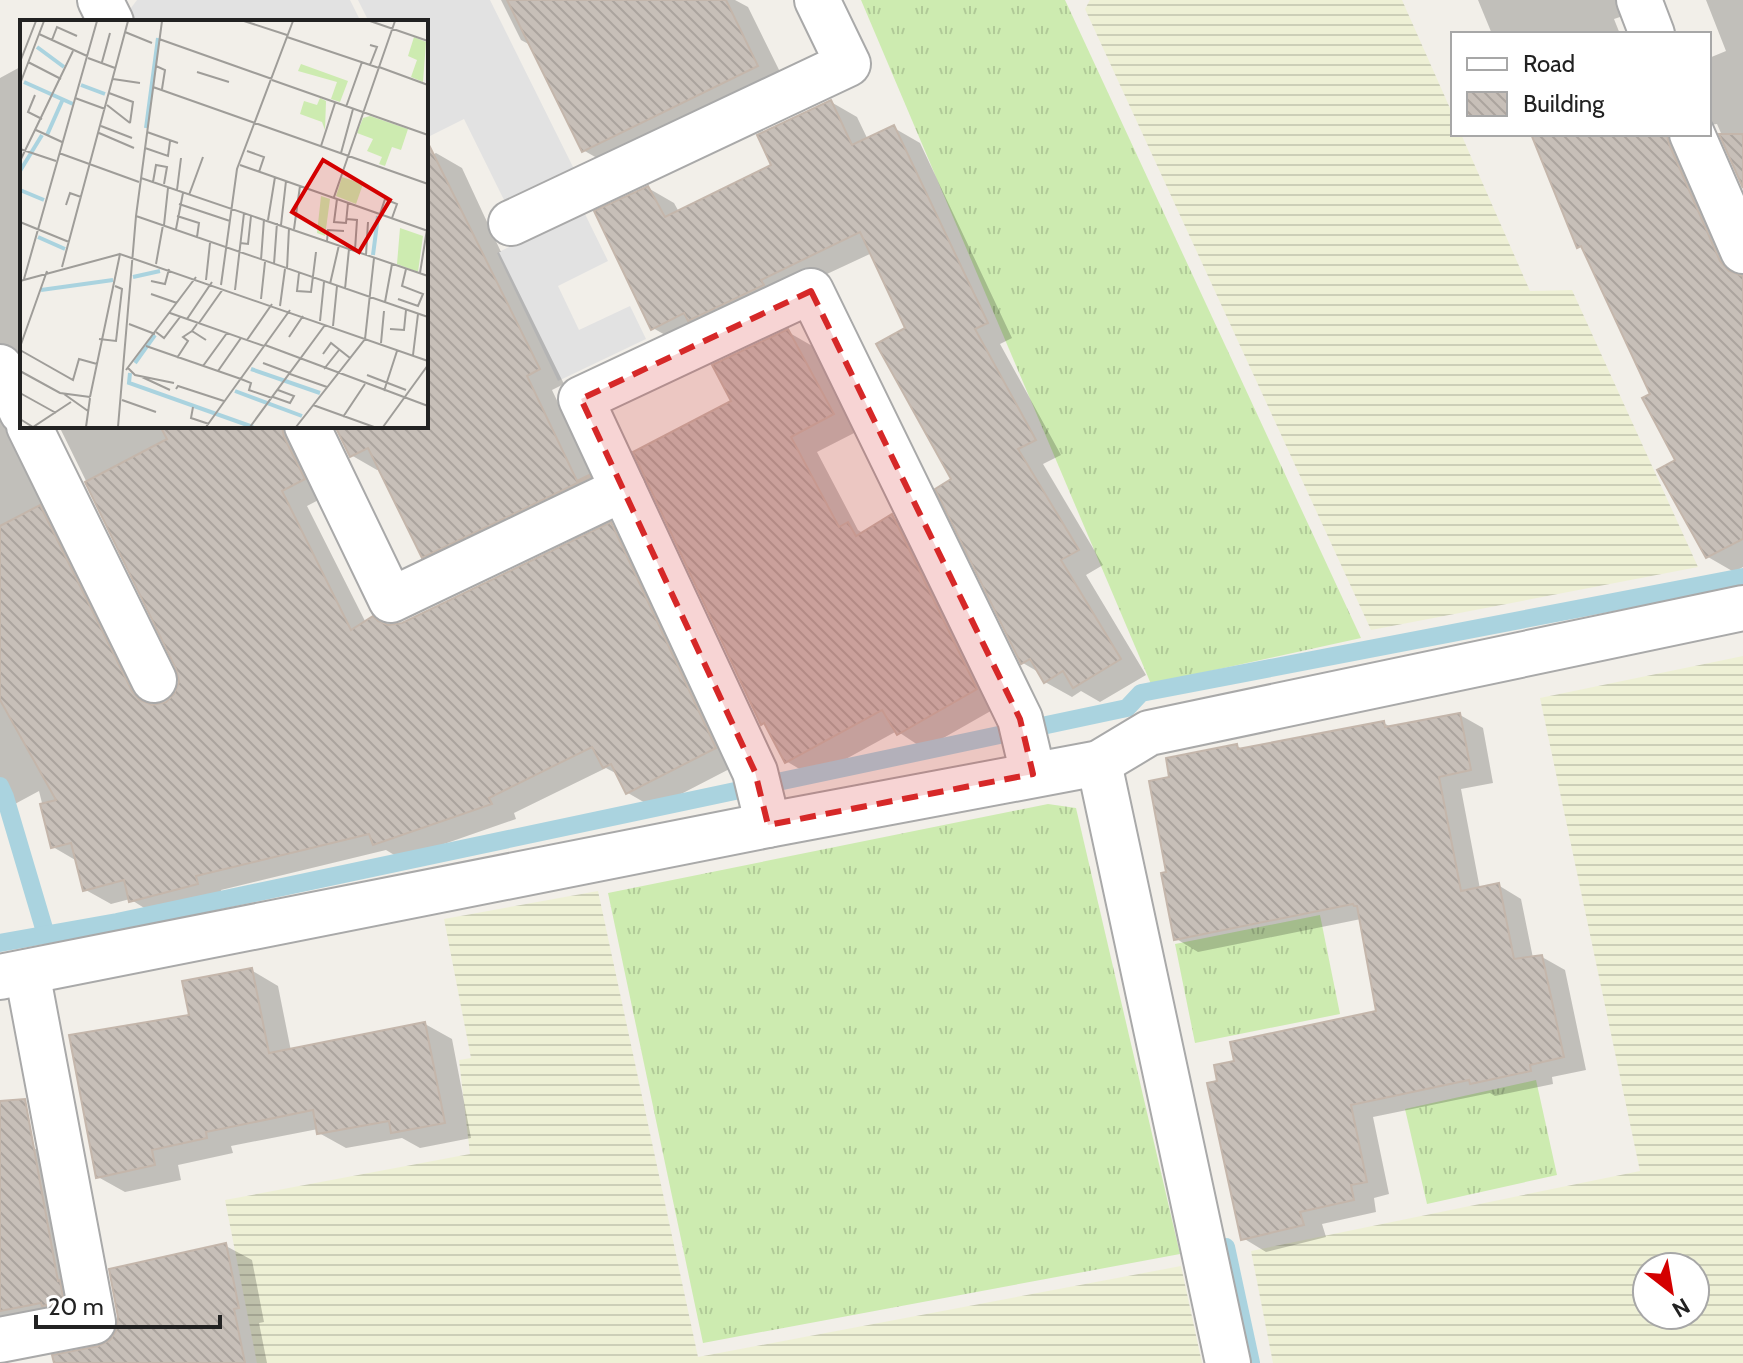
<svg xmlns="http://www.w3.org/2000/svg" width="1743" height="1363" font-family="Cabin,sans-serif">
<style>
.farmland{fill:url(#farmland-rules);fill-rule:evenodd}
.grass{fill:url(#grass-tufts)}
.parking{fill:#e2e2e2}
.shadow{fill:#0003}
.lines{fill:none;stroke-linecap:round;stroke-linejoin:round}
.stream{stroke:#aad3df;stroke-width:18}
.building{fill:url(#building-back-hatch);stroke:#c4b6ab;stroke-width:2}
.street-casing{stroke:#a9a9a9;stroke-width:48}
.street{stroke:#fff;stroke-width:44}
.marked{fill:#d62828;fill-opacity:0.2;stroke:#d62828;stroke-width:6;stroke-dasharray:16 10;stroke-linejoin:round}
.inset-river{fill:none;stroke:#aad3df;stroke-width:4}
.inset-road{fill:none;stroke:#9f9d99;stroke-width:2}
.view{fill:#d40000;fill-opacity:0.15;stroke:#d40000;stroke-width:4}
.inset-edge{fill:none;stroke:#222;stroke-width:4}
</style>
<defs>
<pattern id="farmland-rules" width="6" height="5" patternUnits="userSpaceOnUse" patternTransform="scale(2)"><rect width="6" height="5" fill="#eef0d5"/><path d="M0 2.5h6" fill="none" stroke="#ccceb7"/></pattern>
<pattern id="grass-tufts" width="24" height="20" patternUnits="userSpaceOnUse" patternTransform="scale(2)"><rect width="24" height="20" fill="#cdebb0"/><path d="M3 7l-1-3M5 7V3M7 7l1-3M15 17l-1-3M17 17v-4M19 17l1-3" fill="none" stroke="#b0c997"/></pattern>
<pattern id="building-back-hatch" width="6" height="6" patternUnits="userSpaceOnUse" patternTransform="scale(2)"><rect width="6" height="6" fill="#c7bfb8"/><path d="M-1 5l2 2M0 0l6 6M5-1l2 2" fill="none" stroke="#aba49e"/></pattern>
</defs>
<rect width="100%" height="100%" fill="#f2efe9"/>
<g class="farmland">
<path d="M1090,0H1402L1453,115V134H1461L1530,291L1572,290L1698,567L1371,630L1085,9Z"/>
<path d="M1743,656V1363H1273L1251,1251L1640,1171L1540,698ZM1695,1267V1315H1647V1267Z"/>
<path d="M598,891L698,1357L1181,1266L1202,1363H257L225,1200L470,1154L459,1060L471,1058L444,919Z"/>
</g>
<g class="grass">
<path d="M861,0H1065L1361,638L1151,684Z"/>
<path d="M1048,804L1076,808L1180,1254L703,1343L608,893Z"/>
<path d="M1320,915L1340,1014L1195,1043L1175,944Z"/>
<path d="M1536,1080L1557,1175L1427,1204L1405,1109Z"/>
</g>
<g class="parking">
<path d="M137,0H350L361,22H134L128,12Z"/>
<path d="M358,0H490L574,169L506,204L464,119L426,138V22H369Z"/>
<path d="M583,210L608,261L558,286L579,330L630,306L646,339L558,381L497,253Z"/>
</g>
<g class="shadow">
<path d="M501,0H735L748,7L785,82L611,166L583,150L532,46L521,40Z"/>
<path d="M1478,0H1619L1626,15L1614,19L1620,34H1492Z"/>
<path d="M1706,0H1743V184L1717,124L1709,125V58L1726,51Z"/>
<path d="M22,66V357L16,358L32,454L156,706L165,705L176,696L181,683L178,668L59,426H313L330,494L307,506L366,623L385,626L402,624L611,525L637,540L741,763L654,808L628,793L619,775L606,768L514,813L516,819L401,859L386,850L221,890L223,899L157,916L130,899L111,904L84,889L77,861L53,847L39,791L0,812V78Z"/>
<path d="M831,102L857,117L868,140L894,128L920,143L1012,338L1000,344L1061,455L1043,464L1103,565L1086,575L1146,675L1100,702L1081,691L1072,697L1045,682L1040,673L1023,663L954,480L908,329L872,253L679,343L653,328L648,188L674,203L679,212L774,166Z"/>
<path d="M1533,134H1698L1743,271V567L1734,572L1708,557L1677,460L1653,395L1585,250L1579,246Z"/>
<path d="M436,153L462,168L501,252H499L564,384L552,390L595,481L449,571L423,556L380,469L377,470L351,455L337,426H426V158Z"/>
<path d="M788,332L814,347L860,430L817,452L858,530L864,534L892,517L919,532L1003,704L924,749L897,731L813,777L786,761L768,727L762,723L734,402Z"/>
<path d="M1460,715L1483,728L1493,783L1461,789L1480,889L1498,885L1521,899L1533,958L1542,957L1565,970L1586,1070L1552,1077L1553,1084L1495,1096L1490,1093L1373,1117L1389,1194L1374,1198L1376,1212L1322,1224L1326,1237L1266,1252L1243,1238L1219,1082L1236,1063L1378,1013L1361,919L1198,952L1175,938L1171,779L1237,746L1244,750L1384,723L1392,728Z"/>
<path d="M251,970L278,986L291,1051L425,1024L452,1039L471,1138L420,1148L402,1138L346,1148L319,1133L318,1129L231,1146L233,1153L178,1165L181,1180L125,1192L98,1177L192,1017Z"/>
<path d="M0,1105L34,1148L60,1163L89,1316L0,1330Z"/>
<path d="M226,1246L252,1260L264,1322L259,1323L267,1363H56L99,1348L111,1342L118,1332Z"/>
</g>
<g class="lines">
<g class="stream">
<path d="M0,786L5,797L46,935"/>
<path d="M0,943L117,922L1108,712L1127,708L1141,693L1743,577"/>
<path d="M1226,1247L1251,1363"/>
</g>
</g>
<g class="building">
<path d="M507,0H726L758,66L582,152Z"/>
<path d="M831,100L852,145L894,125L988,323L975,329L1036,440L1018,449L1079,550L1061,560L1121,659L1073,688L1063,671L1044,683L1030,659L1021,664L935,489L951,479L876,344L905,328L860,232L761,280L764,285L688,321L684,313L651,330L594,211L648,186L665,217L771,165L757,135Z"/>
<path d="M1531,134H1667L1669,144L1720,261L1729,271L1743,276V539L1706,558L1657,470L1675,460L1642,398L1650,394L1581,246L1577,248Z"/>
<path d="M1719,134H1743V188Z"/>
<path d="M426,139L540,369L527,376L577,481L589,475L590,477L422,558L368,448L350,457L335,426H426Z"/>
<path d="M788,329L834,414L791,437L839,527L848,522L856,536L892,514L977,689L897,735L882,710L785,763L764,723L761,725L633,452L731,401L712,365Z"/>
<path d="M160,426H282L284,437L305,479L282,491L351,630L373,616L378,621L388,625L402,623L611,522L716,748L626,794L611,764L603,768L592,747L489,798L492,804L373,845L369,834L196,876L198,884L129,902L124,880L83,891L71,843L51,848L40,804L56,800L0,700V526L40,505L132,691L140,700L152,705L166,702L174,694L179,682L176,669L85,482L167,439Z"/>
<path d="M1460,713L1471,770L1439,777L1461,891L1499,883L1514,959L1542,955L1564,1057L1530,1065L1531,1071L1470,1084L1469,1080L1351,1105L1367,1182L1351,1185L1354,1200L1300,1212L1304,1225L1241,1240L1207,1083L1217,1081L1214,1065L1234,1061L1230,1042L1376,1011L1357,906H1354L1353,904L1174,940L1161,873L1166,872L1149,781L1169,777L1166,758L1237,744L1238,749L1384,721L1385,727Z"/>
<path d="M252,968L269,1053L425,1022L445,1123L391,1133L389,1121L317,1134L313,1110L206,1132L207,1138L152,1150L155,1165L96,1178L69,1035L189,1015L182,981Z"/>
<path d="M25,1099L58,1281L60,1280L64,1302L42,1306L41,1303L0,1311V1101Z"/>
<path d="M226,1243L239,1308L234,1309L245,1363H54L52,1355L98,1346L110,1340L116,1331L118,1317L109,1269Z"/>
</g>
<g class="lines">
<defs>
<g id="street">
<path d="M100,0L111,22"/>
<path d="M1639,0L1652,34"/>
<path d="M1692,134L1743,251"/>
<path d="M511,223L848,64L817,0"/>
<path d="M0,367L22,412"/>
<path d="M29,426L154,680"/>
<path d="M307,426L391,600L623,489"/>
<path d="M1099,763L1228,1363"/>
<path d="M768,825L755,772L581,399L811,291L1020,719L1033,774"/>
<path d="M0,977L768,825L1099,763L1149,733L1743,608"/>
<path d="M0,1340L93,1322L27,972"/>
</g>
</defs>
<use href="#street" class="street-casing"/>
<use href="#street" class="street"/>
</g>
<path class="marked" d="M811,291L1020,719L1033,774L768,825L755,772L581,399Z"/>
<g transform="translate(20 20)">
<rect width="408" height="408" fill="#f2efe9"/>
<path d="M394,17L406,22L403,62L391,57L397,40L388,36ZM281,44L328,61L320,82L311,79L317,62L278,51ZM300,78L306,81L305,110L302,102L280,94L284,81L297,85ZM350,96L388,109L381,130L372,127L365,146L359,144L362,137L347,131L353,119L337,113L343,98ZM322,157L343,164L336,184L316,176ZM301,176L310,179L305,216L297,213ZM380,208L403,216L398,252L377,244Z" fill="#cdebb0"/>
<path class="inset-river" d="M17,27L44,47M4,62L53,84M61,65L85,74M126,108L138,18M27,115L43,79M0,151L22,115M0,170L24,180M18,217L45,229M353,235L358,196M113,257L140,251M21,270L93,260M115,343L135,315M231,349L300,373M110,353L109,363L233,407M215,371L282,396"/>
<path class="inset-road" d="M224,1L267,15M350,1L408,21M105,12L132,23M19,14L67,36M267,17L359,48M139,19L252,59M32,20L37,7L57,16M350,25L357,27L350,45M68,38L95,48M0,42L16,1M8,42L41,59M82,42L90,13M136,46L145,50L142,69M359,47L408,65M177,52L209,62M93,59L120,63M252,60L408,115M0,64L24,1M133,67L408,164M89,73L113,82L110,103M15,75L8,92L22,99M55,78L85,89M87,85L110,103M326,87L342,42M81,106L112,118M16,110L42,122M127,112L158,123M79,113L114,128M301,126L315,83M125,128L148,136L150,121M0,129L36,141M227,131L244,137L239,152M39,133L119,162M321,133L333,89M0,141L53,31M220,145L408,211M121,158L408,256M133,162L136,145L147,147L144,164M157,170L161,138M169,175L183,137M314,177L375,1M317,179L314,202L326,203L328,183M159,184L210,201M46,185L50,173L61,177M360,194L365,179L377,184L372,198M116,196L408,297M157,196L179,203L177,217M326,199L337,200L335,230M248,200L255,157M0,202L49,222M144,205L148,168M261,205L266,161M156,209L163,173M274,209L280,166M307,221L308,210L324,211M220,223L228,224L231,196M346,235L348,202M241,240L244,199M136,244L143,205M254,244L257,203M42,247L108,1M267,249L269,208M279,253L277,271L291,272L296,232M400,253L408,203M4,259L77,1M186,260L190,223M0,261L100,234M131,261L145,264L149,249M310,264L319,225M201,265L217,149L273,1M325,269L329,229M215,270L224,193M131,274L157,283M241,279L245,242M378,279L398,286L403,274L382,266L386,249M365,282L372,244M260,286L265,249M150,293L244,326M167,299L192,262M300,301L304,262M179,303L203,269M109,304L135,314M177,304L172,311L186,320M313,306L317,266M370,309L384,310L386,290M136,312L144,318L160,297M269,317L283,296M79,319L96,321L102,269L95,266M227,320L252,284M361,323L364,291M245,325L408,386M126,326L221,359L231,363L229,370L252,378M0,327L27,251M0,330L53,360L59,339L77,344M303,334L311,323L330,338M393,335L398,294M157,338L168,321L163,317L172,311M243,343L270,353M183,346L207,313M108,348L115,355L154,363M304,349L319,330M106,350L176,257M0,351L40,373L70,377M198,351L221,318M270,354L307,367M347,355L386,370M122,357L150,370M156,369L158,366L204,381M364,371L377,331M0,373L36,393M44,374L68,391M70,377L100,234L408,341M253,377L270,383L274,376L258,370M102,380L136,392M293,385L354,407M173,387L171,398L189,404M323,397L345,364M0,399L13,407L51,382M66,407L70,378M98,407L116,196L142,1M186,407L270,290M230,407L305,305M276,407L345,319L354,238M363,407L408,345"/>
<path class="view" d="M303,140L370,180L339,232L272,192Z"/>
<rect width="408" height="408" class="inset-edge"/>
</g>
<rect x="1451" y="32" width="260" height="104" fill="#ffffff" stroke="#a7a7a7" stroke-width="2"/>
<rect x="1467" y="58" width="40" height="12" fill="#ffffff" stroke="#a7a7a7" stroke-width="2"/>
<text x="1523" y="72" font-size="24" fill="#222222">Road</text>
<rect x="1467" y="92" width="40" height="24" fill="url(#building-back-hatch)" stroke="#a7a7a7" stroke-width="2"/>
<text x="1523" y="112" font-size="24" fill="#222222">Building</text>
<g transform="translate(1671 1291) rotate(149)"><circle r="38" fill="#ffffff" stroke="#a7a7a7" stroke-width="2"/>
<path d="M0-6L14 30L0 20L-14 30Z" fill="#d40000"/>
<text y="-12" font-size="22" font-weight="bold" text-anchor="middle" fill="#222222">N</text>
</g>
<path d="M36 1315v12h184v-12" fill="none" stroke="#222222" stroke-width="4"/>
<text x="48" y="1315" font-size="24" fill="#222222" stroke="#ffffff" stroke-width="6" paint-order="stroke">20 m</text>
</svg>
